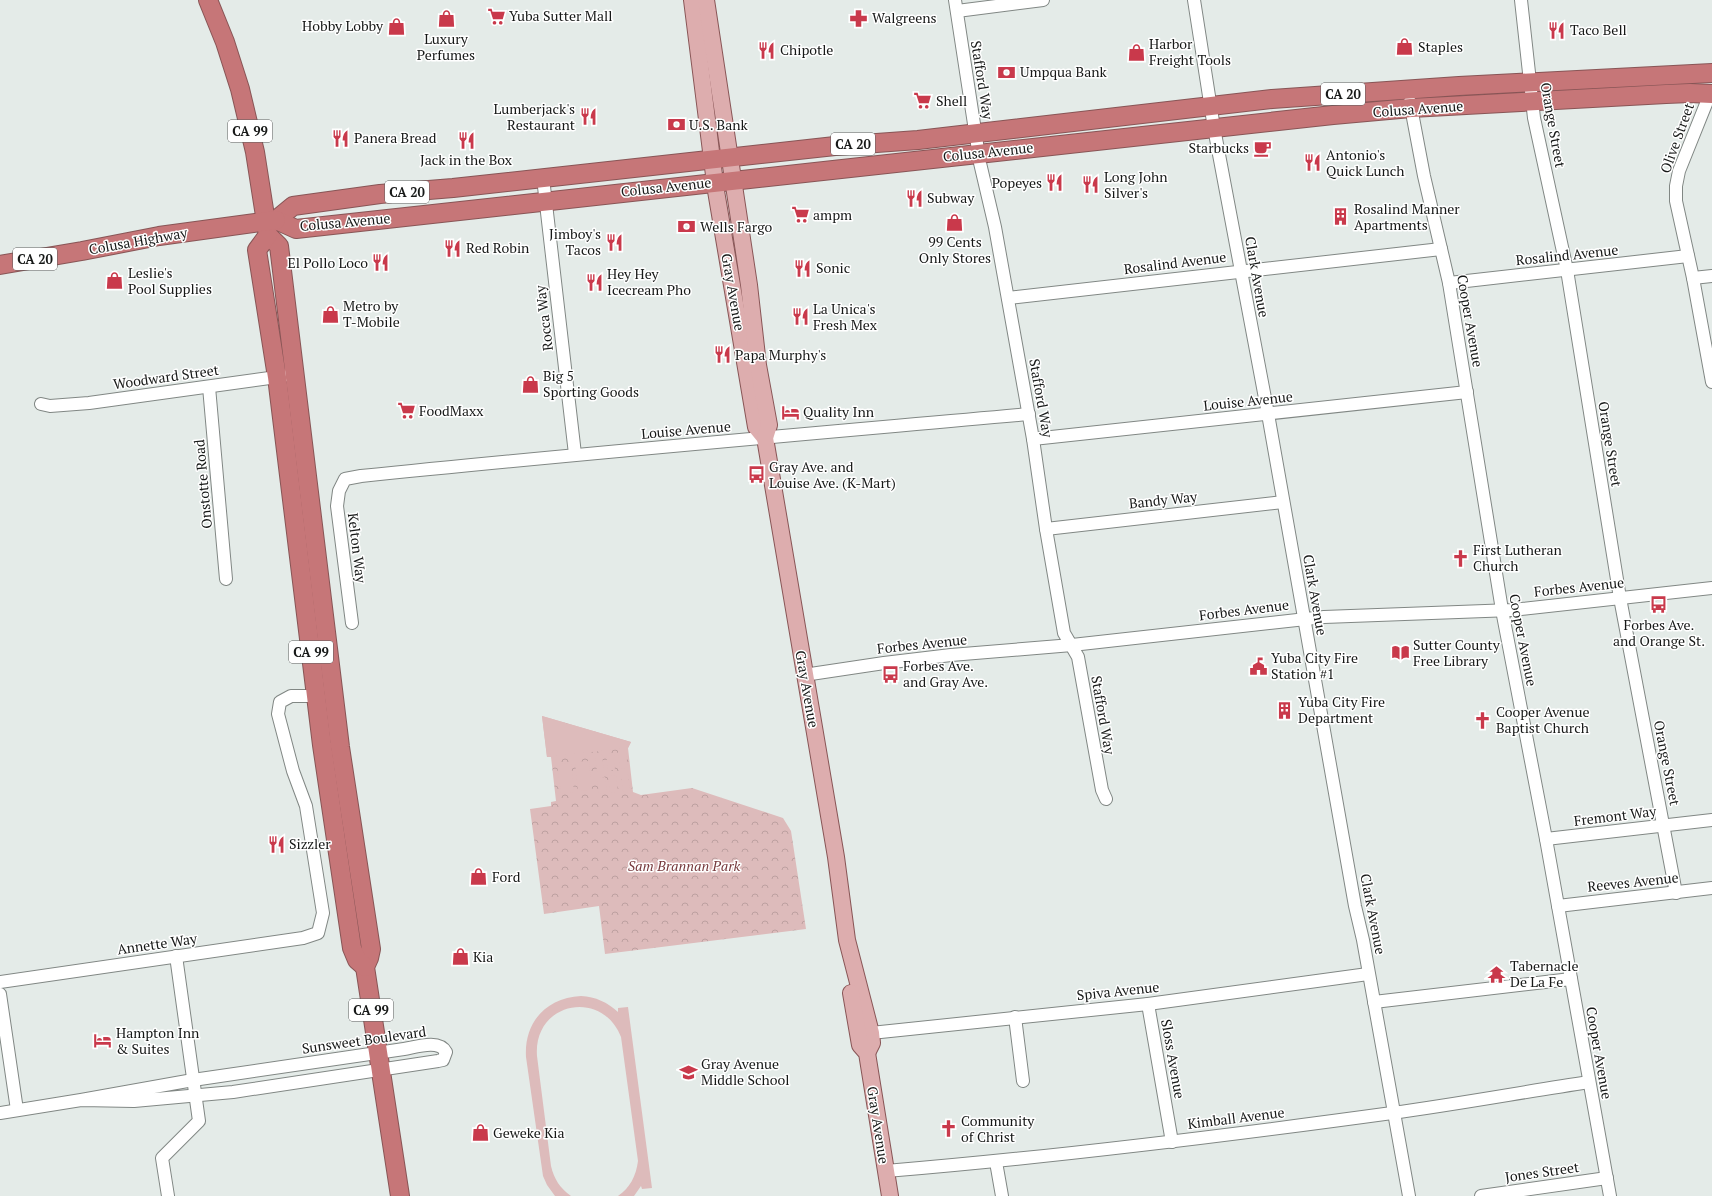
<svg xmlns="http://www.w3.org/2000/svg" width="1712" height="1196" font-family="'PT Serif',serif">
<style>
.forest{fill:url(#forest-crowns)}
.garden{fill:#dbb}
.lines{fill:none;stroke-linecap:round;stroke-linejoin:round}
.minor-casing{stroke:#818784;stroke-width:14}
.major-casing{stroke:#885556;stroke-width:18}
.highway-casing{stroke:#885556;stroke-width:20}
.minor{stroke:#fff;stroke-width:12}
.major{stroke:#ddadae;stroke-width:16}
.highway{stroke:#c67678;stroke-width:18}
.labels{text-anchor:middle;stroke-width:3;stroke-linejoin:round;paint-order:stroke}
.shield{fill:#fff;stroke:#5c5d5d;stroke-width:1}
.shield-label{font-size:13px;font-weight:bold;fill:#161817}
.poi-label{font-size:14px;fill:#161817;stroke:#fff;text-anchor:start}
.street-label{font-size:14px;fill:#161817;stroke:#fff}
.park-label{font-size:14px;font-style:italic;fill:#76393c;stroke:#fff}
</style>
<defs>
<pattern id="forest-crowns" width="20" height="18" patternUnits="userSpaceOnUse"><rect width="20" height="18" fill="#dbb"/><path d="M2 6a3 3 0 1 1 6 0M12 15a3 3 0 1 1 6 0" fill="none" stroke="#bda0a0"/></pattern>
</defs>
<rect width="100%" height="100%" fill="#e4ebe8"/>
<path class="forest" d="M542,716L631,742L628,748L633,792L641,795L692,788L783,818L791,831L806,929L605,954L599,906L544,914L530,809L551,806V802L556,801L551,757H547Z"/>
<g class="garden">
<path d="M542,716L631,742L628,748L547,757Z"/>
<path d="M618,752H626L628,768L620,769Z"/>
<path d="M614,753L615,770H608L606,754Z"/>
<path d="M602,754L604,771L597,772L595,755Z"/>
<path d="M589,761L592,790L578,791L575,762Z"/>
<path d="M571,763L574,792L561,794L557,764Z"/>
<path d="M628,774L630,791L623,792L621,775Z"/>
<path d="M616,775L618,792L610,793L608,776Z"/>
<path d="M605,777L607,793L599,794L597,778Z"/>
<path d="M581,996C596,997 607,1002 618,1012V1008L628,1007L652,1188L642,1189L641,1186L634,1196H618C630,1188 636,1176 638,1161L621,1037C602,988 533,1002 537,1056L551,1166C554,1179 560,1188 571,1196H555L547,1185L543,1176L526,1057C524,1022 546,998 581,996Z"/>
</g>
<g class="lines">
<defs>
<g id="minor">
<path d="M955,0L980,163L995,227L1033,439L1046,529L1064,633L1078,657L1102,790L1106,799"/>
<path d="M1194,0L1214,128L1268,414L1355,906L1363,940L1409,1196"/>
<path d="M1521,0L1534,118L1567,270L1620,598L1676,893"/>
<path d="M957,11L1043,0"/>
<path d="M1710,94L1679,171L1676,186V201L1693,278L1712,382"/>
<path d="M1410,102L1424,176L1449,283L1502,610L1546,839L1610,1196"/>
<path d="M543,178L575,454"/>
<path d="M1693,278L1712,276"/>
<path d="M1449,283L1688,256"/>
<path d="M1008,298L1441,249"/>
<path d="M209,387L226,579"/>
<path d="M41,404L50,406L89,403L284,376"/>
<path d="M1033,439L1467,392"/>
<path d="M1046,529L1283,502"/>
<path d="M352,623L337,506L339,491L345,479L361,476C583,453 806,434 1029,414"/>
<path d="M804,675L884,663L951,655L1072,645L1324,617L1512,610L1712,588"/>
<path d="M1546,839L1712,820"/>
<path d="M1558,906L1712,888"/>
<path d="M0,982L303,938L318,933L323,913L306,806L293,771L278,714L280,702L291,696H316"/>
<path d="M0,994L17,1110"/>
<path d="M1374,1002L1571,979"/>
<path d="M1148,1004L1172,1142"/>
<path d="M1015,1017L1023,1081"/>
<path d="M871,1033L1148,1004L1368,974"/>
<path d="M0,1113L81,1100L193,1080L404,1049C416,1047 439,1039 446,1052L443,1060L438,1061L233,1092L134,1101L81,1100"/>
<path d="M996,1162L1002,1196"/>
<path d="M886,1171C1055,1157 1224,1136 1392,1113C1458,1104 1523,1092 1589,1082"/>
<path d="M168,1196L162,1158L199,1121L176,956"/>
<path d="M1481,1196L1607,1178"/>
</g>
<g id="major">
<path d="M692,0L716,191L756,427L765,438"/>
<path d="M706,0L749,285L758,365L769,425L765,438L836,857L847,940L871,1033L872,1043L867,1053"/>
<path d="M851,993L860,1045L867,1053L890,1196"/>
</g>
<g id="highway">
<path d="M208,0L225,42L240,89L255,152L268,235L279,246L340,747L371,949L369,958L365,967L400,1196"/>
<path d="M276,220L293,206L380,194L453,188L835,146L918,140L1272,99L1459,86L1712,73"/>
<path d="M276,220L296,229L1333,115L1411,108L1666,94L1690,93L1712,94"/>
<path d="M268,235L257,250L277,377L322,745L352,948L357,960L365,967"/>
<path d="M0,265L82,251L159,236L276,220"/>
</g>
</defs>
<use href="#minor" class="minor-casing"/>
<use href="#major" class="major-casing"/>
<use href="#highway" class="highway-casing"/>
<use href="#minor" class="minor"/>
<use href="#major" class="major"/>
<use href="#highway" class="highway"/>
</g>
<defs>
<symbol id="supermarket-bare" viewBox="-9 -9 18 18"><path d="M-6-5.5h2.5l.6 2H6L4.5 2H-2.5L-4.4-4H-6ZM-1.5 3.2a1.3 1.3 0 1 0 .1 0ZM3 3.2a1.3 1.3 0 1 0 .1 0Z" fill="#c9394b" stroke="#fff" stroke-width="2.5" paint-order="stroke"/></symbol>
<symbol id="pharmacy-bare" viewBox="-9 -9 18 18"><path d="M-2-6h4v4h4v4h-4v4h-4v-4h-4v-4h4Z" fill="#c9394b" stroke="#fff" stroke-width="2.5" paint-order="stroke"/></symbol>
<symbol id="shop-bare" viewBox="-9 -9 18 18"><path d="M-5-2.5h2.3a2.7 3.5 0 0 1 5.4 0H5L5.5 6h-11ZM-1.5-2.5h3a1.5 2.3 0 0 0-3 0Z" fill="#c9394b" stroke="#fff" stroke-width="2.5" paint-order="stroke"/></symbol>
<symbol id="restaurant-bare" viewBox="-9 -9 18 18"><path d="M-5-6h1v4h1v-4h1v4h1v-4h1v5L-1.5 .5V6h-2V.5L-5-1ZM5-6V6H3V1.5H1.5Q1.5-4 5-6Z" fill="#c9394b" stroke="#fff" stroke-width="2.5" paint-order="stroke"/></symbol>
<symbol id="bank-bare" viewBox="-9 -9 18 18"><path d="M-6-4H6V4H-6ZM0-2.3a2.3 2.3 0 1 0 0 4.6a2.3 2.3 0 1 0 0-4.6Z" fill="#c9394b" stroke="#fff" stroke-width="2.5" paint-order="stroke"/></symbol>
<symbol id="cafe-bare" viewBox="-9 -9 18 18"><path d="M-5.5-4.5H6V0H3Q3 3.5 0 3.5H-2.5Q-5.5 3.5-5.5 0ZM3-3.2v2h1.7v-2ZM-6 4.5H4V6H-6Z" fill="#c9394b" stroke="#fff" stroke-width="2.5" paint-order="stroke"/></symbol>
<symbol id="building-bare" viewBox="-9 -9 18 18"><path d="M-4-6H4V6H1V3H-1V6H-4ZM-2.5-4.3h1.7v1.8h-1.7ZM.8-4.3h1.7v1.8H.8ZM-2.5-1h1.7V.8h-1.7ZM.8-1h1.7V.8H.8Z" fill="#c9394b" stroke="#fff" stroke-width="2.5" paint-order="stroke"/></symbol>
<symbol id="hotel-bare" viewBox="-9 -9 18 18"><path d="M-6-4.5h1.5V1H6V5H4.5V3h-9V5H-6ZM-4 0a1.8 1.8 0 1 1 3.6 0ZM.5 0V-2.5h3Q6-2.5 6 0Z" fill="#c9394b" stroke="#fff" stroke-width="2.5" paint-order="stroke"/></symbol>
<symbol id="bus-bare" viewBox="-9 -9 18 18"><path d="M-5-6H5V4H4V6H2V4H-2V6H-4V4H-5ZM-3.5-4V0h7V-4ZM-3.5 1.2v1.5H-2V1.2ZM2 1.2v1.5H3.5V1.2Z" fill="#c9394b" stroke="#fff" stroke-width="2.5" paint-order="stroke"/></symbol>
<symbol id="church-bare" viewBox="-9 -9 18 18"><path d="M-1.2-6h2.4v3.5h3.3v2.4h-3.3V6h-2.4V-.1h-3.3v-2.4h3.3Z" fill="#c9394b" stroke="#fff" stroke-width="2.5" paint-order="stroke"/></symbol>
<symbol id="library-bare" viewBox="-9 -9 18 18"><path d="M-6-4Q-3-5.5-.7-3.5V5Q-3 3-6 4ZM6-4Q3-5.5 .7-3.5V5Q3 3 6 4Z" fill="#c9394b" stroke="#fff" stroke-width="2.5" paint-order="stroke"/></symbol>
<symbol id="civic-bare" viewBox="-9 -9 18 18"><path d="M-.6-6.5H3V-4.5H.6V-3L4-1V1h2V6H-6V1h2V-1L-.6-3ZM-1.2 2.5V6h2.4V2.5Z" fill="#c9394b" stroke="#fff" stroke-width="2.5" paint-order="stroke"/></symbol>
<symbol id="temple-bare" viewBox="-9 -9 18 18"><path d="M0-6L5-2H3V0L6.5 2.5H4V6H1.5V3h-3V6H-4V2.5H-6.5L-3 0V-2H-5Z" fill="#c9394b" stroke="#fff" stroke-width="2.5" paint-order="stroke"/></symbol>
<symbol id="school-bare" viewBox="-9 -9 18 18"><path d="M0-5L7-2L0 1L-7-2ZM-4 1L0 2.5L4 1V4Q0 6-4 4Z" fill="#c9394b" stroke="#fff" stroke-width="2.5" paint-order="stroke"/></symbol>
</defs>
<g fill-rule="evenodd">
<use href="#supermarket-bare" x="484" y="4" width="25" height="25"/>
<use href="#pharmacy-bare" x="846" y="6" width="25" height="25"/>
<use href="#shop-bare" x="434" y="6" width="25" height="25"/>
<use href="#shop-bare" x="384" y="14" width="25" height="25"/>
<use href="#restaurant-bare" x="1544" y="18" width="25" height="25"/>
<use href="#shop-bare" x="1392" y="34" width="25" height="25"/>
<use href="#restaurant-bare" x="754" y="38" width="25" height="25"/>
<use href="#shop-bare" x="1124" y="40" width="25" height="25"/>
<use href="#bank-bare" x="994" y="60" width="25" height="25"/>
<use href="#supermarket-bare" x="910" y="88" width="25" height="25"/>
<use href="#restaurant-bare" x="576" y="104" width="25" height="25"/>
<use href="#bank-bare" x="664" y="112" width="25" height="25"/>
<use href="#restaurant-bare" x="328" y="126" width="25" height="25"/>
<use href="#restaurant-bare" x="454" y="128" width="25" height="25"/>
<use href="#cafe-bare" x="1250" y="136" width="25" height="25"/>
<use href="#restaurant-bare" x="1300" y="150" width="25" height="25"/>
<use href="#restaurant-bare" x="1042" y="170" width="25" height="25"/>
<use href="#restaurant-bare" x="1078" y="172" width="25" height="25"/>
<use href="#restaurant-bare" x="902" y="186" width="25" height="25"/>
<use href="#supermarket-bare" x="788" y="202" width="25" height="25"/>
<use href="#building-bare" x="1328" y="204" width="25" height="25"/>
<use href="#shop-bare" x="942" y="210" width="25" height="25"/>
<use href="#bank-bare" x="674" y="214" width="25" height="25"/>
<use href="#restaurant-bare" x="602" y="230" width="25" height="25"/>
<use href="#restaurant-bare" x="440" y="236" width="25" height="25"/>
<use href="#restaurant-bare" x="368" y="250" width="25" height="25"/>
<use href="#restaurant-bare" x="790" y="256" width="25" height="25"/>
<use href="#shop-bare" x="102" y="268" width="25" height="25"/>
<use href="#restaurant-bare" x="582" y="270" width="25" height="25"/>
<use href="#shop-bare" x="318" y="302" width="25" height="25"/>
<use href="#restaurant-bare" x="788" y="304" width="25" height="25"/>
<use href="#restaurant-bare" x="710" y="342" width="25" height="25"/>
<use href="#shop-bare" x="518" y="372" width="25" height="25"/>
<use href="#supermarket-bare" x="394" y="398" width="25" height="25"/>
<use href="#hotel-bare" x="778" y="400" width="25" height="25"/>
<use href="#bus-bare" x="744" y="462" width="25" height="25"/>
<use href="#church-bare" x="1448" y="546" width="25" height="25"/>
<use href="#bus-bare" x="1646" y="592" width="25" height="25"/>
<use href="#library-bare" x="1388" y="640" width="25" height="25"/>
<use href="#civic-bare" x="1246" y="654" width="25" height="25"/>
<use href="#bus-bare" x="878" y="662" width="25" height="25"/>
<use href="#building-bare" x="1272" y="698" width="25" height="25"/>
<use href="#church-bare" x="1470" y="708" width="25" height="25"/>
<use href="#restaurant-bare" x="264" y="832" width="25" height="25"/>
<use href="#shop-bare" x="466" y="864" width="25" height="25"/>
<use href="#shop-bare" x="448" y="944" width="25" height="25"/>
<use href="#temple-bare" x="1484" y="962" width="25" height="25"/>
<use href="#hotel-bare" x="90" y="1028" width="25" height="25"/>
<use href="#school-bare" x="676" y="1060" width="25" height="25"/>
<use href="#church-bare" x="936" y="1116" width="25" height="25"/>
<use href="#shop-bare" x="468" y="1120" width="25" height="25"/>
</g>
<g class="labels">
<g class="shield">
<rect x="1321" y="83" width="44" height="22" rx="3"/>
<rect x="228" y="120" width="44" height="22" rx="3"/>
<rect x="831" y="133" width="44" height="22" rx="3"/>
<rect x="385" y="181" width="44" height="22" rx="3"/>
<rect x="13" y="248" width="44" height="22" rx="3"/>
<rect x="289" y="641" width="44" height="22" rx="3"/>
<rect x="349" y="999" width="44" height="22" rx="3"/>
</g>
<g class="shield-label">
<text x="1343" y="99">CA 20</text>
<text x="250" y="136">CA 99</text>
<text x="853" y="149">CA 20</text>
<text x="407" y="197">CA 20</text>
<text x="35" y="264">CA 20</text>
<text x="311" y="657">CA 99</text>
<text x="371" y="1015">CA 99</text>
</g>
<g class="poi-label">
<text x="509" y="21">Yuba Sutter Mall</text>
<text x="872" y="23">Walgreens</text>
<text x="383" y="31" text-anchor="end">Hobby Lobby</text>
<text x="1570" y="35">Taco Bell</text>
<text x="446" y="44" text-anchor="middle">Luxury<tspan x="446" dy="16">Perfumes</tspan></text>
<text x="1149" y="49">Harbor<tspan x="1149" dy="16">Freight Tools</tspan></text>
<text x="1418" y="52">Staples</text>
<text x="780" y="55">Chipotle</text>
<text x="1020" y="77">Umpqua Bank</text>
<text x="936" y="106">Shell</text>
<text x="575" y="114" text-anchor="end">Lumberjack's<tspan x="575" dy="16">Restaurant</tspan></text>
<text x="689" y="130">U.S. Bank</text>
<text x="354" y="143">Panera Bread</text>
<text x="1249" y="153" text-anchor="end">Starbucks</text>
<text x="1326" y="160">Antonio's<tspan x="1326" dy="16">Quick Lunch</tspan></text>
<text x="466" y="165" text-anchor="middle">Jack in the Box</text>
<text x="1104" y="182">Long John<tspan x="1104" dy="16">Silver's</tspan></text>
<text x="1042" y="188" text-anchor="end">Popeyes</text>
<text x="927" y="203">Subway</text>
<text x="1354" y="214">Rosalind Manner<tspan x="1354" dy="16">Apartments</tspan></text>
<text x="813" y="220">ampm</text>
<text x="700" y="232">Wells Fargo</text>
<text x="601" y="239" text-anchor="end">Jimboy's<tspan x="601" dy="16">Tacos</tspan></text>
<text x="955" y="247" text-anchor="middle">99 Cents<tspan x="955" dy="16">Only Stores</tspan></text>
<text x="466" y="253">Red Robin</text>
<text x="368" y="268" text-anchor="end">El Pollo Loco</text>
<text x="816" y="273">Sonic</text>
<text x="128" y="278">Leslie's<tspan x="128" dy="16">Pool Supplies</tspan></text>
<text x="607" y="279">Hey Hey<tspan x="607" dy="16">Icecream Pho</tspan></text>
<text x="343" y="311">Metro by<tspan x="343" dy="16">T-Mobile</tspan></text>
<text x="813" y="314">La Unica's<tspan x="813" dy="16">Fresh Mex</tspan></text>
<text x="735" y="360">Papa Murphy's</text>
<text x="543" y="381">Big 5<tspan x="543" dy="16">Sporting Goods</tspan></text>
<text x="419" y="416">FoodMaxx</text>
<text x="803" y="417">Quality Inn</text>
<text x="769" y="472">Gray Ave. and<tspan x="769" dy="16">Louise Ave. (K-Mart)</tspan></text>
<text x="1473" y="555">First Lutheran<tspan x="1473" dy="16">Church</tspan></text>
<text x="1659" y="630" text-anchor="middle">Forbes Ave.<tspan x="1659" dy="16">and Orange St.</tspan></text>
<text x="1413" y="650">Sutter County<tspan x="1413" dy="16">Free Library</tspan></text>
<text x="1271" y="663">Yuba City Fire<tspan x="1271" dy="16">Station #1</tspan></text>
<text x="903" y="671">Forbes Ave.<tspan x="903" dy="16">and Gray Ave.</tspan></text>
<text x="1298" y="707">Yuba City Fire<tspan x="1298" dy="16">Department</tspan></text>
<text x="1496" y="717">Cooper Avenue<tspan x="1496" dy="16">Baptist Church</tspan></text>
<text x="289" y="849">Sizzler</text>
<text x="492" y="882">Ford</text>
<text x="473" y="962">Kia</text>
<text x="1510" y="971">Tabernacle<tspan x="1510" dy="16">De La Fe</tspan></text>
<text x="116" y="1038">Hampton Inn<tspan x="116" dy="16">&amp; Suites</tspan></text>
<text x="701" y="1069">Gray Avenue<tspan x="701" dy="16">Middle School</tspan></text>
<text x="961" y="1126">Community<tspan x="961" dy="16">of Christ</tspan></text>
<text x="493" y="1138">Geweke Kia</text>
</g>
<g class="street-label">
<text transform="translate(982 80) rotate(81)" y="5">Stafford Way</text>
<text transform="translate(1418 109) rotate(-4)" y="5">Colusa Avenue</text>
<text transform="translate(1553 125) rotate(80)" y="5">Orange Street</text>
<text transform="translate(1677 138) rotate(-70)" y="5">Olive Street</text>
<text transform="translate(988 152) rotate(-6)" y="5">Colusa Avenue</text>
<text transform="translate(666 187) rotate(-6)" y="5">Colusa Avenue</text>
<text transform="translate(345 222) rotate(-5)" y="5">Colusa Avenue</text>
<text transform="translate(138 241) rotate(-10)" y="5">Colusa Highway</text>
<text transform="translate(1567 255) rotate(-6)" y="5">Rosalind Avenue</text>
<text transform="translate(1175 263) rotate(-7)" y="5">Rosalind Avenue</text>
<text transform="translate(1257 277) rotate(80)" y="5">Clark Avenue</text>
<text transform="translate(733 292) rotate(80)" y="5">Gray Avenue</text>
<text transform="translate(544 318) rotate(-97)" y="5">Rocca Way</text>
<text transform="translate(1470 321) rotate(80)" y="5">Cooper Avenue</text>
<text transform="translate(166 377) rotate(-8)" y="5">Woodward Street</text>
<text transform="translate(1041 398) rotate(80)" y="5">Stafford Way</text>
<text transform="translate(1248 401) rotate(-6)" y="5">Louise Avenue</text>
<text transform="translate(686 430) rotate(-5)" y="5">Louise Avenue</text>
<text transform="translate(1610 444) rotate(81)" y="5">Orange Street</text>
<text transform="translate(203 484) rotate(-95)" y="5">Onstotte Road</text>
<text transform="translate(1163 500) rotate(-6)" y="5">Bandy Way</text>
<text transform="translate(357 548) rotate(83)" y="5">Kelton Way</text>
<text transform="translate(1579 587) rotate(-6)" y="5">Forbes Avenue</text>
<text transform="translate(1315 595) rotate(80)" y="5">Clark Avenue</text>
<text transform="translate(1244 610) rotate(-7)" y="5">Forbes Avenue</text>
<text transform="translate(1523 640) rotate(79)" y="5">Cooper Avenue</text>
<text transform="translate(922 644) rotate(-6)" y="5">Forbes Avenue</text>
<text transform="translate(807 689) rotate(80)" y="5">Gray Avenue</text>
<text transform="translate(1103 715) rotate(80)" y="5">Stafford Way</text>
<text transform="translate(1667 763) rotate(79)" y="5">Orange Street</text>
<text transform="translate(1615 816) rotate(-7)" y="5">Fremont Way</text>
<text transform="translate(1633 882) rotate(-6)" y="5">Reeves Avenue</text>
<text transform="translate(1373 914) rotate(79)" y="5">Clark Avenue</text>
<text transform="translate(157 944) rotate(-8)" y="5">Annette Way</text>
<text transform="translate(1118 991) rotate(-6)" y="5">Spiva Avenue</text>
<text transform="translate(364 1040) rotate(-8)" y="5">Sunsweet Boulevard</text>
<text transform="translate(1599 1053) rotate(80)" y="5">Cooper Avenue</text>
<text transform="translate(1173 1059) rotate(80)" y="5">Sloss Avenue</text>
<text transform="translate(1236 1118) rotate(-7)" y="5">Kimball Avenue</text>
<text transform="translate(878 1125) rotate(81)" y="5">Gray Avenue</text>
<text transform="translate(1542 1172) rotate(-8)" y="5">Jones Street</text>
</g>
<g class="park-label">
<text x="684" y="871">Sam Brannan Park</text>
</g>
</g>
</svg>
